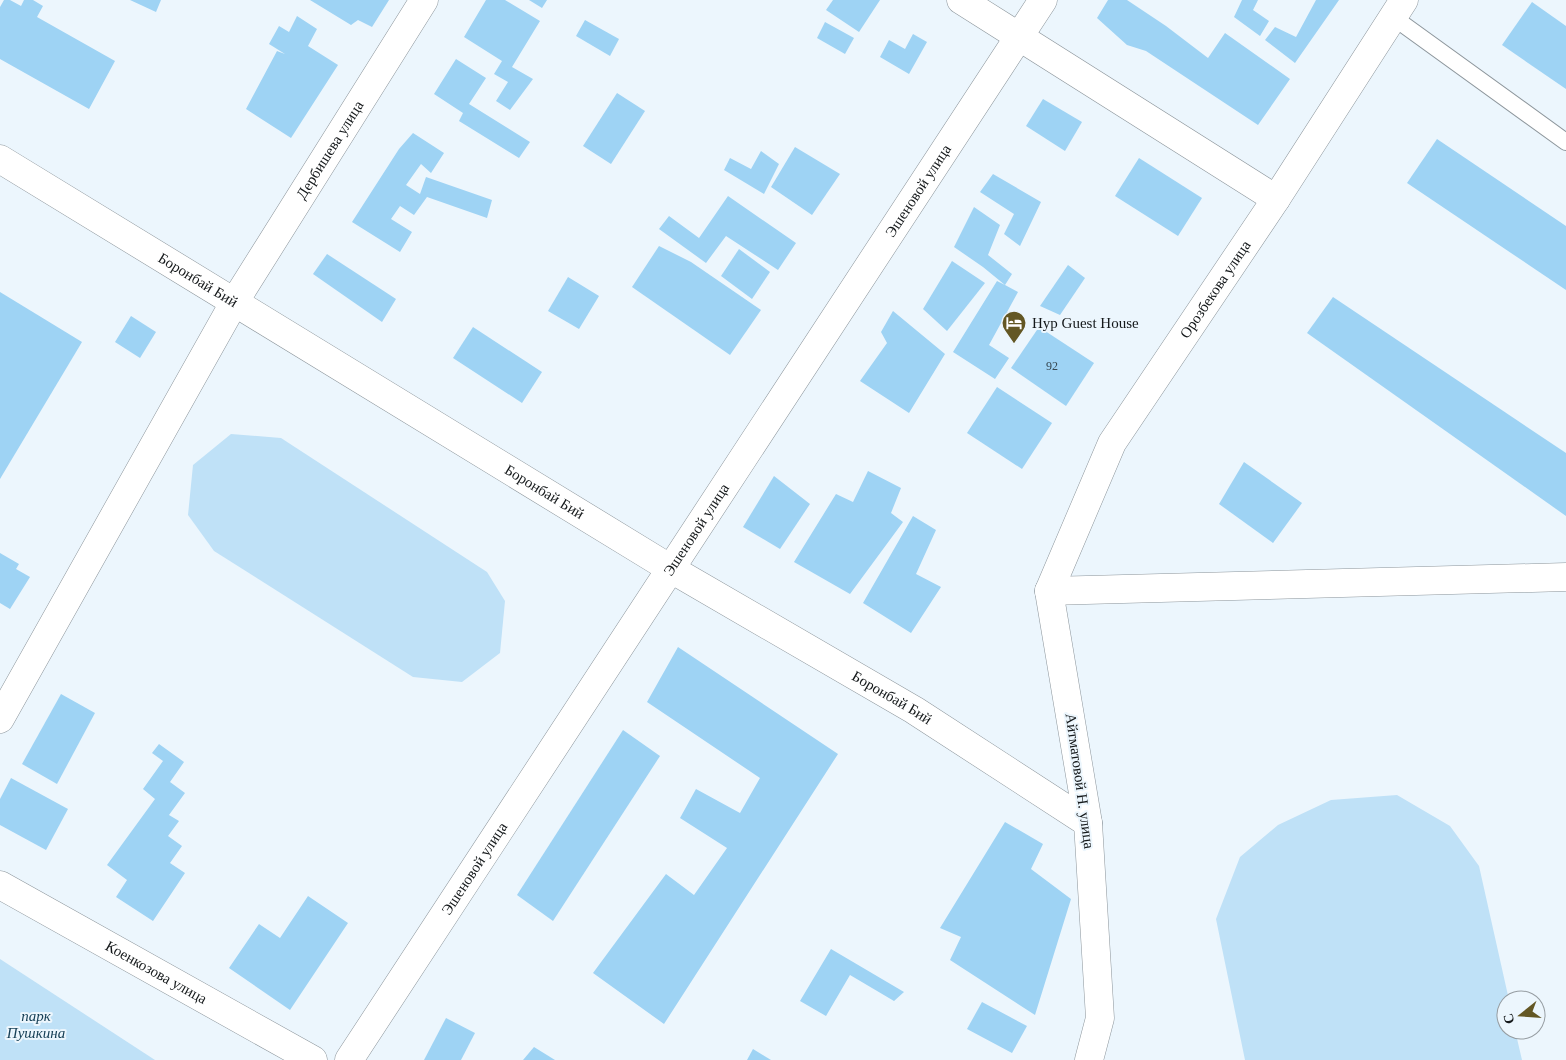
<svg xmlns="http://www.w3.org/2000/svg" width="1566" height="1060" font-family="Georgia,serif">
<style>
.green{fill:#bfe1f7}
.building{fill:#9ed3f4}
.lines{fill:none;stroke-linecap:round;stroke-linejoin:round}
.lane-casing{stroke:#8d969c;stroke-width:18}
.street-casing{stroke:#8d969c;stroke-width:29}
.secondary-casing{stroke:#8d969c;stroke-width:29}
.lane{stroke:#fff;stroke-width:16}
.street{stroke:#fff;stroke-width:28}
.secondary{stroke:#fff;stroke-width:28}
.labels{text-anchor:middle;stroke-width:4;stroke-linejoin:round;paint-order:stroke}
.number-label{font-size:12px;fill:#364750}
.street-label{font-size:15px;fill:#14181a;stroke:#ecf6fd}
.poi-label{font-size:15px;fill:#14181a;stroke:#ecf6fd;text-anchor:start}
.park-label{font-size:15px;font-style:italic;fill:#174057;stroke:#ecf6fd}
</style>
<rect width="100%" height="100%" fill="#ecf6fd"/>
<g class="green">
<path d="M231,434L281,438L487,572L505,601L500,653L462,682L413,677L214,551L188,515L193,465Z"/>
<path d="M1397,795L1450,826L1479,866L1509,1000H1506V1030H1515L1522,1060H1245L1216,919L1240,857L1278,825L1331,800Z"/>
<path d="M0,959L155,1060H0Z"/>
</g>
<g class="building">
<path d="M4,0H10L21,6L24,0H33L43,6L37,17L115,61L89,109L0,59V7Z"/>
<path d="M130,0H161L156,12Z"/>
<path d="M310,0H389L372,27L358,20L351,25Z"/>
<path d="M486,0H505L540,21L512,67L533,79L510,110L496,101L508,82L494,74L502,61L464,37Z"/>
<path d="M529,0H547L542,8Z"/>
<path d="M833,0H880L859,32L826,10Z"/>
<path d="M1108,0H1127L1166,26L1208,58L1225,33L1290,79L1258,125L1146,51L1127,45L1097,18Z"/>
<path d="M1242,0H1258L1253,10L1269,21L1260,36L1234,17Z"/>
<path d="M1316,0H1339L1295,63L1265,40L1275,27L1296,37Z"/>
<path d="M1532,2L1566,26V89L1502,45Z"/>
<path d="M297,16L317,29L308,46L338,65L291,138L246,109L277,51L285,54L269,44L279,26L289,32Z"/>
<path d="M585,20L619,39L610,56L576,36Z"/>
<path d="M825,22L854,38L845,54L817,38Z"/>
<path d="M913,34L927,42L909,74L880,57L889,40L905,49Z"/>
<path d="M456,59L486,78L469,104L530,142L519,158L459,121L463,113L434,94Z"/>
<path d="M617,93L645,111L611,164L583,146Z"/>
<path d="M1043,99L1082,122L1065,151L1026,126Z"/>
<path d="M413,133L444,153L431,173L421,164L406,185L420,194L426,177L492,200L487,218L427,197L414,215L400,206L391,219L412,232L400,252L352,222L399,149Z"/>
<path d="M1437,139L1566,226V290L1407,183Z"/>
<path d="M795,147L840,174L812,215L771,187Z"/>
<path d="M761,151L779,164L764,194L724,170L730,158L751,169Z"/>
<path d="M1139,158L1202,198L1178,236L1115,196Z"/>
<path d="M993,174L1041,202L1020,246L1004,234L1014,214L980,192Z"/>
<path d="M728,196L796,243L778,270L726,236L706,263L659,229L669,216L699,238Z"/>
<path d="M974,207L1000,225L988,255L1012,274L1005,285L1018,292L989,345L1009,358L995,379L953,352L997,281L1005,285L983,267L954,247Z"/>
<path d="M659,246L691,262L761,310L730,355L632,287Z"/>
<path d="M739,249L770,272L752,299L721,276Z"/>
<path d="M327,254L396,299L382,322L313,274Z"/>
<path d="M952,261L985,283L947,331L923,309Z"/>
<path d="M1068,265L1085,278L1060,315L1040,306Z"/>
<path d="M568,277L599,296L579,329L548,311Z"/>
<path d="M0,292L82,342L0,479Z"/>
<path d="M1333,297L1566,453V516L1307,333Z"/>
<path d="M893,311L945,354L909,413L860,381L887,343L881,332Z"/>
<path d="M131,316L156,332L140,358L115,342Z"/>
<path d="M473,327L542,372L522,403L453,358Z"/>
<path d="M1039,327L1094,363L1066,406L1011,368Z"/>
<path d="M997,387L1052,423L1022,469L967,433Z"/>
<path d="M1244,462L1302,503L1273,543L1219,504Z"/>
<path d="M868,471L901,488L891,513L903,522L850,594L794,562L836,494L853,502Z"/>
<path d="M774,476L810,504L780,549L743,527Z"/>
<path d="M913,516L936,530L916,574L941,587L911,633L863,603Z"/>
<path d="M0,553L19,564L16,569L30,577L10,609L0,603Z"/>
<path d="M678,647L838,754L664,1024L593,973L666,874L694,895L727,848L680,818L696,789L740,813L760,778L647,702Z"/>
<path d="M61,694L95,713L57,784L22,764Z"/>
<path d="M623,730L660,756L553,921L517,895Z"/>
<path d="M159,744L184,762L170,782L185,793L169,815L179,821L168,836L182,846L170,863L185,873L153,921L116,897L127,880L107,865L155,799L143,789L163,761L152,753Z"/>
<path d="M11,778L68,809L46,850L0,825V799Z"/>
<path d="M1005,822L1043,844L1031,869L1071,899L1035,1015L950,960L961,937L940,928Z"/>
<path d="M308,896L348,923L290,1010L229,968L259,924L280,938Z"/>
<path d="M831,949L904,992L894,1001L850,975L826,1016L800,1001Z"/>
<path d="M982,1002L1027,1026L1012,1053L967,1029Z"/>
<path d="M446,1018L475,1033L461,1060H424Z"/>
<path d="M534,1047L555,1060H523Z"/>
<path d="M753,1049L771,1060H747Z"/>
</g>
<g class="lines">
<defs>
<path id="lane" d="M1393,17L1566,142"/>
<g id="street">
<path d="M961,0L1276,199"/>
<path d="M1049,591L1566,577"/>
<path id="s1" d="M0,719L235,301L424,0"/>
<path id="s2" d="M0,885L313,1060"/>
<path id="s3" d="M349,1060L1043,0"/>
</g>
<g id="secondary">
<path id="s4" d="M0,159L671,569L914,710L1088,823"/>
<path id="s5" d="M1089,1060L1100,1018L1088,823L1049,591L1112,443L1276,199L1404,0"/>
</g>
</defs>
<use href="#lane" class="lane-casing"/>
<use href="#street" class="street-casing"/>
<use href="#secondary" class="secondary-casing"/>
<use href="#lane" class="lane"/>
<use href="#street" class="street"/>
<use href="#secondary" class="secondary"/>
</g>
<defs>
<symbol id="hotel-pin" viewBox="-11 -11 22 30"><path d="M0 17L-7.5 6A9.5 9.5 0 1 1 7.5 6Z" fill="#635724" stroke="#ecf6fd"/><path d="M-6-4.5h1.5V1H6V5H4.5V3h-9V5H-6ZM-4 0a1.8 1.8 0 1 1 3.6 0ZM.5 0V-2.5h3Q6-2.5 6 0Z" fill="#fff"/></symbol>
</defs>
<g fill-rule="evenodd">
<use href="#hotel-pin" x="1000" y="309" width="28" height="38"/>
</g>
<g class="labels">
<g class="number-label">
<text x="1052" y="370">92</text>
</g>
<g class="street-label">
<text dy="5" stroke="none"><textPath href="#s1" startOffset="658">Дербишева улица</textPath></text>
<text dy="5" stroke="none"><textPath href="#s3" startOffset="1039">Эшеновой улица</textPath></text>
<text dy="5" stroke="none"><textPath href="#s4" startOffset="232">Боронбай Бий</textPath></text>
<text dy="5" stroke="none"><textPath href="#s5" startOffset="820">Орозбекова улица</textPath></text>
<text dy="5" stroke="none"><textPath href="#s4" startOffset="638">Боронбай Бий</textPath></text>
<text dy="5" stroke="none"><textPath href="#s3" startOffset="634">Эшеновой улица</textPath></text>
<text dy="5" stroke="none"><textPath href="#s4" startOffset="1042">Боронбай Бий</textPath></text>
<text transform="translate(1080 781) rotate(82)" y="5">Айтматовой Н. улица</text>
<text dy="5" stroke="none"><textPath href="#s3" startOffset="229">Эшеновой улица</textPath></text>
<text dy="5" stroke="none"><textPath href="#s2" startOffset="179">Коенкозова улица</textPath></text>
</g>
<g class="poi-label">
<text x="1032" y="328">Нур Guest House</text>
</g>
<g class="park-label">
<text x="36" y="1021">парк<tspan x="36" dy="17">Пушкина</tspan></text>
</g>
</g>
<g transform="translate(1521 1015) rotate(253)"><circle r="24" fill="#ecf6fd" stroke="#969da2"/>
<path d="M0-4L9 19L0 12L-9 19Z" fill="#635724"/>
<text y="-8" font-size="14" font-weight="bold" text-anchor="middle" fill="#14181a">С</text>
</g>
</svg>
